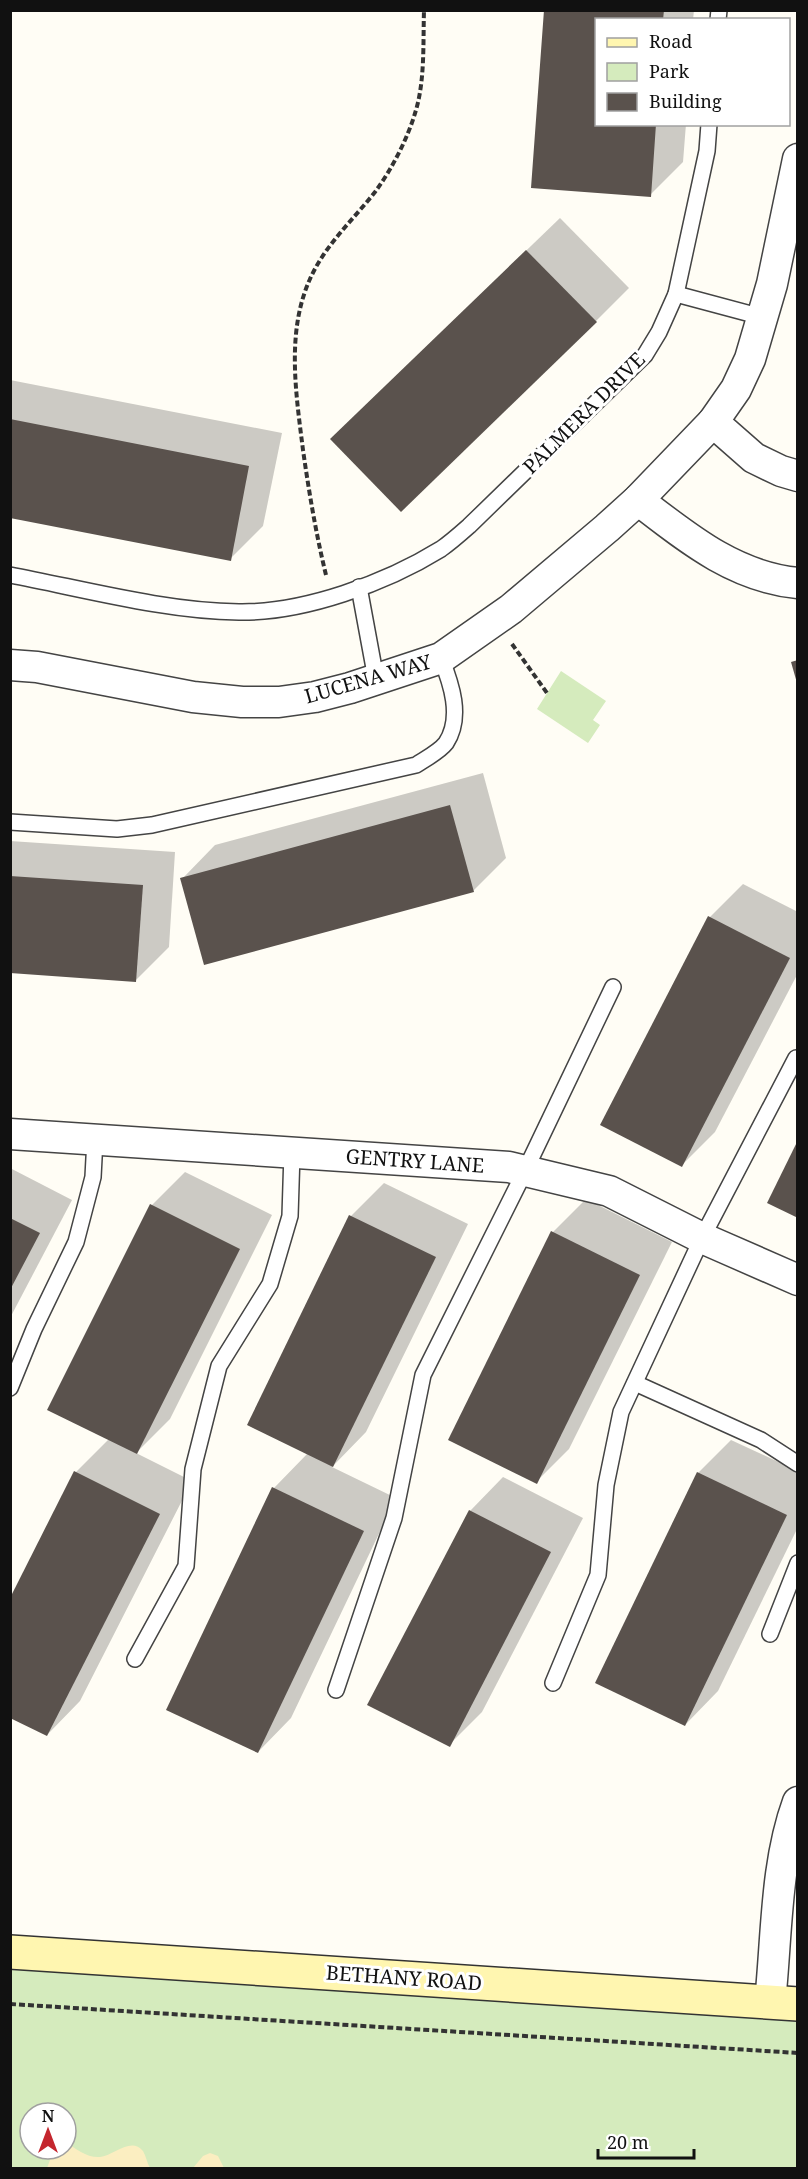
<svg xmlns="http://www.w3.org/2000/svg" width="808" height="2179" font-family="'Noto Serif',serif">
<style>
.green{fill:#d5ebbd;fill-rule:evenodd}
.sand{fill:#fbeec1}
.shadow{fill:#0003}
.building{fill:#5a524d}
.lines{fill:none;stroke-linecap:round;stroke-linejoin:round}
.lane-casing{stroke:#444;stroke-width:18}
.street-casing{stroke:#444;stroke-width:33}
.secondary-casing{stroke:#333;stroke-width:36}
.path{stroke:#333;stroke-width:4;stroke-dasharray:6 3;stroke-linecap:butt}
.lane{stroke:#fff;stroke-width:15}
.street{stroke:#fff;stroke-width:30}
.secondary{stroke:#fff6b0;stroke-width:33}
.labels{text-anchor:middle;stroke-width:6;stroke-linejoin:round;paint-order:stroke}
.street-label{font-size:20px;fill:#111;stroke:#fff}
</style>
<rect width="100%" height="100%" fill="#fffdf5"/>
<g class="green">
<path d="M561,671L606,701L593,720L600,725L588,743L537,709Z"/>
<path d="M10,1952L797,2004V2168H11ZM30,2113H66V2149H30Z"/>
</g>
<g class="sand">
<path d="M66,2142C76,2149 87,2158 100,2157C113,2156 131,2136 143,2151C146,2156 147,2163 150,2168H47L54,2149H66Z"/>
<path d="M210,2153L218,2156L224,2168H193L203,2156Z"/>
</g>
<g class="shadow">
<path d="M545,10H694L693,20H596V124H686L683,162L650,195L533,187Z"/>
<path d="M560,218L629,288L596,321L365,406Z"/>
<path d="M10,380L282,433L263,526L230,559L10,517Z"/>
<path d="M483,773L506,858L473,891L182,879L215,845Z"/>
<path d="M10,841L175,852L169,947L136,980L10,972Z"/>
<path d="M743,884L798,912V973L715,1132L682,1165L602,1124L710,917Z"/>
<path d="M10,1168L72,1200L10,1318Z"/>
<path d="M185,1172L272,1215L170,1419L136,1453L192,1481L80,1701L47,1735L76,1472L109,1439L152,1205Z"/>
<path d="M384,1183L468,1224L366,1432L332,1467L396,1498L291,1718L258,1752L274,1488L308,1453L351,1216Z"/>
<path d="M586,1199L672,1242L569,1449L536,1482L553,1232Z"/>
<path d="M731,1440L798,1471V1527L718,1691L685,1725L698,1473Z"/>
<path d="M503,1477L583,1518L482,1712L449,1745L470,1511Z"/>
</g>
<g class="building">
<path d="M544,10H664L663,20H596V124H656L651,197L531,188Z"/>
<path d="M526,250L597,322L401,512L330,439Z"/>
<path d="M10,419L249,466L231,561L10,518Z"/>
<path d="M798,660V682L797,683L791,662Z"/>
<path d="M450,805L474,892L204,965L180,878Z"/>
<path d="M10,876L143,885L136,982L10,973Z"/>
<path d="M708,916L790,958L682,1167L600,1125Z"/>
<path d="M798,1140V1218L767,1203Z"/>
<path d="M150,1204L240,1249L137,1454L47,1410Z"/>
<path d="M349,1215L436,1257L333,1467L247,1425Z"/>
<path d="M10,1218L40,1233L10,1290Z"/>
<path d="M551,1231L640,1275L537,1484L448,1440Z"/>
<path d="M74,1471L160,1514L47,1736L10,1718V1598Z"/>
<path d="M697,1472L787,1515L685,1726L595,1683Z"/>
<path d="M272,1487L364,1531L258,1753L166,1710Z"/>
<path d="M469,1510L551,1552L450,1747L367,1705Z"/>
</g>
<g class="lines">
<defs>
<g id="lane">
<path d="M718,20L719,10"/>
<path d="M676,294L762,317"/>
<path d="M10,575C84,589 164,611 239,612C304,613 386,583 441,549C451,542 460,534 469,526L645,355L659,332L676,294L707,151L709,124"/>
<path d="M359,587L376,679"/>
<path d="M10,822L117,829L152,825L416,765C425,759 439,752 446,743C463,717 451,683 441,658"/>
<path d="M635,1383L761,1440L798,1464"/>
<path d="M10,1388L34,1329L76,1242L93,1177L95,1139"/>
<path d="M770,1634L798,1563"/>
<path d="M135,1659L186,1566L193,1469L219,1366L270,1284L290,1216L292,1153"/>
<path d="M553,1683L598,1575L606,1485L621,1412L702,1238L796,1058"/>
<path d="M336,1690L394,1518L423,1375L525,1171L613,987"/>
</g>
<g id="street">
<path d="M713,422L754,458L781,471L798,476"/>
<path d="M638,500C686,537 734,577 798,583"/>
<path d="M10,665L37,667L193,697L242,702H279L315,697L350,688L441,658L511,609L607,528L638,500L713,422L736,389L750,359L772,284L798,159"/>
<path d="M10,1134L509,1167L609,1191L702,1238L798,1280"/>
<path d="M770,2002C777,1936 775,1865 798,1802"/>
</g>
<path id="secondary" d="M10,1952L798,2004"/>
</defs>
<use href="#lane" class="lane-casing"/>
<use href="#street" class="street-casing"/>
<use href="#secondary" class="secondary-casing"/>
<g class="path">
<path d="M326,575C316,534 309,492 303,450C296,394 286,332 310,279C325,245 353,220 375,192C392,169 408,138 416,110C425,79 423,43 424,10"/>
<path d="M512,644L547,693"/>
<path d="M10,2004L798,2053"/>
</g>
<use href="#lane" class="lane"/>
<use href="#street" class="street"/>
<use href="#secondary" class="secondary"/>
</g>
<g class="labels">
<g class="street-label">
<text transform="translate(584 413) rotate(-45)" y="7">PALMERA DRIVE</text>
<text transform="translate(368 679) rotate(-16)" y="7">LUCENA WAY</text>
<text transform="translate(415 1161) rotate(4)" y="7">GENTRY LANE</text>
<text transform="translate(404 1978) rotate(4)" y="7">BETHANY ROAD</text>
</g>
</g>
<rect width="808" height="2179" fill="none" stroke="#111111" stroke-width="24"/>
<rect x="595" y="18" width="195" height="108" fill="#ffffff" stroke="#a0a0a0" stroke-width="1.5"/>
<rect x="607" y="38" width="30" height="9" fill="#fff6b0" stroke="#a0a0a0" stroke-width="1.5"/>
<text x="649" y="48" font-size="18" fill="#111111">Road</text>
<rect x="607" y="63" width="30" height="18" fill="#d5ebbd" stroke="#a0a0a0" stroke-width="1.5"/>
<text x="649" y="78" font-size="18" fill="#111111">Park</text>
<rect x="607" y="93" width="30" height="18" fill="#5a524d" stroke="#a0a0a0" stroke-width="1.5"/>
<text x="649" y="108" font-size="18" fill="#111111">Building</text>
<g transform="translate(48 2131)"><circle r="28" fill="#ffffff" stroke="#a0a0a0" stroke-width="1.5"/>
<path d="M0-4.5L10 22L0 15L-10 22Z" fill="#c4262e"/>
<text y="-9" font-size="16" font-weight="bold" text-anchor="middle" fill="#111111">N</text>
</g>
<path d="M598 2149v9h96v-9" fill="none" stroke="#111111" stroke-width="3"/>
<text x="607" y="2149" font-size="18" fill="#111111" stroke="#ffffff" stroke-width="4.5" paint-order="stroke">20 m</text>
</svg>
